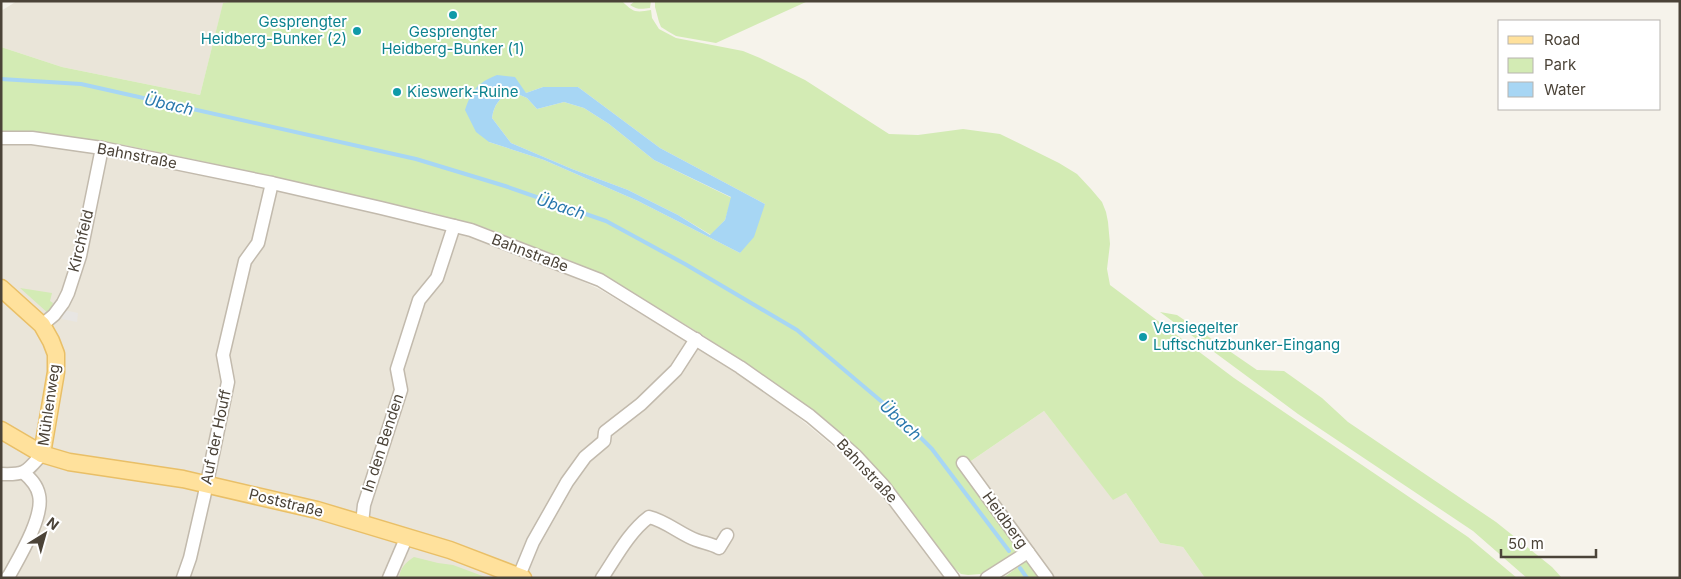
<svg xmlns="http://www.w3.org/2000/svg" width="1681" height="579" font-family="Inter,sans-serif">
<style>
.residential{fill:#eae5d9}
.green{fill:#d3ebb4;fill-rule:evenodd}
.parking{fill:#e8e6e3}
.water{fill:#a7d6f4;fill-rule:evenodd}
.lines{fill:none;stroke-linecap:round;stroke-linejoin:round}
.stream{stroke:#a7d6f4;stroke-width:4}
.minor-casing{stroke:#c2baad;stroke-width:15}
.major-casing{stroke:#e9bf67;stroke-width:19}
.minor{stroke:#fff;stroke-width:12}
.major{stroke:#ffe19c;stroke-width:16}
.culture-dot{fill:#0f9aa8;stroke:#fff;stroke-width:2}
.labels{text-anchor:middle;stroke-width:4;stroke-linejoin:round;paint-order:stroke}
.culture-label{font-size:15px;fill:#0d838f;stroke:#fff;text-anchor:start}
.street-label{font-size:15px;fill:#4b4338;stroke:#fff}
.water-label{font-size:16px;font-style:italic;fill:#2978ac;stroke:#fff}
</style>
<rect width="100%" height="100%" fill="#f6f3eb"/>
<g class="residential">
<path d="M17,1H235L223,4L200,95L62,67L1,47V11Z"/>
<path d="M17,144L72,148L126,157L424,223L470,236L545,264L599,289L658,324L730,368L787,408L851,461L896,509L945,578H1V145Z"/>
<path d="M1044,411L1113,499L1126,493L1160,543L1183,547L1205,578H1050L968,463Z"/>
</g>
<g class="green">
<path d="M235,1H622C633,12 635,13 651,10L652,18L659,29L676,38L743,51L760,58L805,80L889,134L918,135L963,129L1000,134L1059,163L1077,174L1091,189L1102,202L1106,212L1108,222L1110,244L1107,269L1110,285L1234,378L1468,537L1517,578H1205L1183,547L1160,543L1126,493L1113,500L1044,411L968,463L1021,548L981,574L968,575L961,574L953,567L917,518L888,482L792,396L701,334L615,282L562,258L489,229L433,213L205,162L124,145L36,133L1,134V47L62,67L200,95L223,3ZM486,80L526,93L543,87H578L660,148L765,204L740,253L638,201L544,160L489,142Z"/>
<path d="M635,1H651L650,8C642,9 637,10 630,5Z"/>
<path d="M655,1H808L716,43L676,36L669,32L661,27L659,22L655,7Z"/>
<path d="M513,92L527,98L537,109L564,102L584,108L609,124L654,160L732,198L725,220L711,235L678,215L628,190L572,169L511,143L492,118C494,104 500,97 513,92Z"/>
<path d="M20,288L52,293L50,301L53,303L49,314Z"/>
<path d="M1160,312L1177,315L1257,370L1284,371L1322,398L1348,422L1496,522L1552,567L1562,578H1527L1473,531L1298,414Z"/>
<path d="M414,557L438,563L453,565L488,578H399C400,568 406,562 414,557Z"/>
<path d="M1029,559L1043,578H1003Z"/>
</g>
<path class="parking" d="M64,310L78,313L77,322L62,319Z"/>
<path class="water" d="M497,75L515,77L526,93L543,87H578L660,148L765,204L754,237L740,253L638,201L544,160L489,142L476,132L465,110C472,90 477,83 497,75ZM513,92L527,98L537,109L564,102L584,108L609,124L654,160L731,197L725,220L710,235L678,215L628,190L572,169L511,143L492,118C494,104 500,97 513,92Z"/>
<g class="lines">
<g class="stream">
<path d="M1,79L81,84L416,159L505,186L606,221L685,264L797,330L901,418L932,449L1009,551"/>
<path d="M1020,568L1027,578"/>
</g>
<defs>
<g id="minor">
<path d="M1,138H32L102,148L272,183L381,208L471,230L600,280L740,367L810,416L836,438L856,456L883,485L953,578"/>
<path d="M42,325L54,315L63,303L68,293L80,256L102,148"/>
<path d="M963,463L1047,578"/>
<path d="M1,474C26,475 26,472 42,454"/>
<path d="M362,523L364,505L401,390L397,369L419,300L437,278L454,226"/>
<path d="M519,576L533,542L567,482L585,457L604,441L605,432L641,404L676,370L696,339"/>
<path d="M7,578L10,574C20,556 44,516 39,495C37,485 31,479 24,473"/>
<path d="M183,578L190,558L204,497L228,382L223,355L245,261L258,243L272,183"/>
<path d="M389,578L407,536"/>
<path d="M602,578C616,557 629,532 649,517C666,521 680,534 696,540C704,543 712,544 719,548L727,535"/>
<path d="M987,578L1028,552"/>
</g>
<g id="major">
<path d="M1,288L42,325L51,341L56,354V372L42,454"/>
<path d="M1,430L42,454L69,462L183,479L317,510L450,550L523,578"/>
</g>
</defs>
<use href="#minor" class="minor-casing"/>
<use href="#major" class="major-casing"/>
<use href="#minor" class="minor"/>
<use href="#major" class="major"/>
</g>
<g class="culture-dot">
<circle cx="453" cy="15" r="5"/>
<circle cx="357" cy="31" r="5"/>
<circle cx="397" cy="92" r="5"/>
<circle cx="1143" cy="337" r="5"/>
</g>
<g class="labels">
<g class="culture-label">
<text x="347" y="27" text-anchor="end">Gesprengter<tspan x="347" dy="17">Heidberg-Bunker (2)</tspan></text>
<text x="453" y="37" text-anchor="middle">Gesprengter<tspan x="453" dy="17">Heidberg-Bunker (1)</tspan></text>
<text x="407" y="97">Kieswerk-Ruine</text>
<text x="1153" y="333">Versiegelter<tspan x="1153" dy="17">Luftschutzbunker-Eingang</tspan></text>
</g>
<g class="street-label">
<text transform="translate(137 156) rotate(11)" y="5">Bahnstraße</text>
<text transform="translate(81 241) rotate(-76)" y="5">Kirchfeld</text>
<text transform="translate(530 253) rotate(21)" y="5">Bahnstraße</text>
<text transform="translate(49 405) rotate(-82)" y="5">Mühlenweg</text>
<text transform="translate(216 437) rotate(-78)" y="5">Auf der Houff</text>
<text transform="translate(383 443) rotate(-72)" y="5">In den Benden</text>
<text transform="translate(867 471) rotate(47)" y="5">Bahnstraße</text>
<text transform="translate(286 503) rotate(14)" y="5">Poststraße</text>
<text transform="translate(1005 520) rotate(54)" y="5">Heidberg</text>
</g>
<g class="water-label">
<text transform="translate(169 104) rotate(13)" y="6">Übach</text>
<text transform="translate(561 206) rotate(18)" y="6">Übach</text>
<text transform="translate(901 420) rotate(43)" y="6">Übach</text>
</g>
</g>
<rect width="1681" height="579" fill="none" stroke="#4b4338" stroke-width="5"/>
<rect x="1498" y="20" width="162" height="90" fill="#ffffff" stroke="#b7b4af"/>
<rect x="1508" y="36" width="25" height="8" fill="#ffe19c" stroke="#b7b4af"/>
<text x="1544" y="45" font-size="15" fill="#4b4338">Road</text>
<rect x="1508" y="58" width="25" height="15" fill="#d3ebb4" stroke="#b7b4af"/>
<text x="1544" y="70" font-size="15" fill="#4b4338">Park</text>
<rect x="1508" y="82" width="25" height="15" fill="#a7d6f4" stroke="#b7b4af"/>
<text x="1544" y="95" font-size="15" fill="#4b4338">Water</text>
<g transform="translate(45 534) rotate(37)" stroke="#ffffff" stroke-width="4" paint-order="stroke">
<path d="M0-4L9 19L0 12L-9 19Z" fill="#4b4338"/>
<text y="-8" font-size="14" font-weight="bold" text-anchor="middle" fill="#4b4338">N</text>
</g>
<path d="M1501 549v8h95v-8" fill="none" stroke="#4b4338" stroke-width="2.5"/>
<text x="1508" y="549" font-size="15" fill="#4b4338" stroke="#ffffff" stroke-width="4" paint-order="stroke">50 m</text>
</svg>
